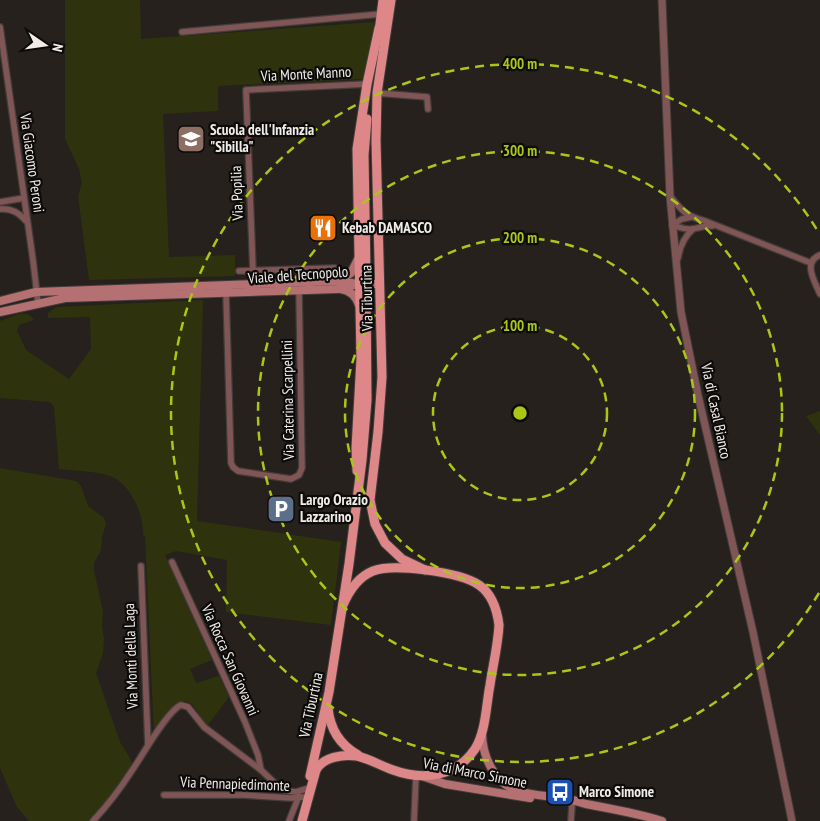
<svg xmlns="http://www.w3.org/2000/svg" width="820" height="821" font-family="'PT Sans Narrow',sans-serif">
<style>
.green{fill:#2e330d}
.lines{fill:none;stroke-linecap:round;stroke-linejoin:round}
.minor-casing{stroke:#423d3a;stroke-width:8}
.tertiary-casing{stroke:#423d3a;stroke-width:9}
.secondary-casing{stroke:#423d3a;stroke-width:10}
.primary-casing{stroke:#423d3a;stroke-width:11}
.minor{stroke:#805555;stroke-width:5.5}
.tertiary{stroke:#805555;stroke-width:7}
.secondary{stroke:#b57172;stroke-width:8}
.primary{stroke:#de8788;stroke-width:9}
.ring{fill:none;stroke:#aac718;stroke-width:2.5;stroke-dasharray:9 6}
.labels{text-anchor:middle;stroke-width:4.5;stroke-linejoin:round;paint-order:stroke}
.street-label{font-size:15px;fill:#efece9;stroke:#0d0b09}
.poi-label{font-size:15px;font-weight:bold;fill:#efece9;stroke:#0d0b09;text-anchor:start}
.centre{fill:#aac718;stroke:#0d0b09;stroke-width:2.5}
.ring-label{font-size:15px;text-anchor:middle;font-weight:bold;fill:#aac718;stroke:#0d0b09;stroke-width:4.5;stroke-linejoin:round;paint-order:stroke}
</style>
<rect width="100%" height="100%" fill="#26211d"/>
<g class="green">
<path d="M65,0H140L141,39L375,22L364,79L218,86V111L163,114L169,257L235,255V276L89,280L78,196L82,183L79,169L65,139Z"/>
<path d="M203,300L197,521L341,542L331,625L226,612L227,560L176,551L165,555L212,660L190,669L196,683L219,676L229,697L207,726L192,704L185,701L154,735L145,536L143,535C144,515 131,484 110,476C95,471 76,471 59,469L54,407L50,402L0,398V321C12,318 25,307 34,320L19,325L17,331L26,350L69,379L91,349L90,317L48,318V313L56,307Z"/>
<path d="M820,411V435L806,416Z"/>
<path d="M0,468L76,481L81,486L88,506L104,518L106,524L102,537L101,550L94,563V570L103,612L102,626L104,639L103,653L96,673L120,742L131,760L132,766L91,821H29L17,807L0,768Z"/>
</g>
<g class="lines">
<defs>
<g id="minor">
<path d="M0,27L33,260L38,303"/>
<path d="M182,32L381,14"/>
<path d="M377,93L427,97L428,109"/>
<path d="M670,196C682,211 686,216 705,221L811,263"/>
<path d="M0,202L24,198"/>
<path d="M0,209C12,208 19,213 27,222"/>
<path d="M672,225C679,227 685,230 692,229C700,228 705,225 712,226"/>
<path d="M672,225L682,219L691,217"/>
<path d="M820,255C802,262 815,282 820,294"/>
<path d="M678,258C680,246 684,237 693,229"/>
<path d="M239,271L335,268"/>
<path d="M253,271L246,90L367,84"/>
<path d="M226,293L231,463L233,467L238,471L291,479L299,475L302,468L299,290"/>
<path d="M172,562L245,722L258,755L261,770"/>
<path d="M141,566L148,745"/>
<path d="M164,795H244L291,798L305,797"/>
<path d="M93,821C107,806 120,789 131,772C141,758 167,711 181,705L188,707L204,727L261,770L280,788L287,791L296,792L309,788"/>
<path d="M289,821L299,796"/>
<path d="M414,821L416,775"/>
<path d="M571,821L572,805"/>
</g>
<path id="tertiary" d="M662,0L670,196L681,312L698,395L753,632L792,821"/>
<g id="secondary">
<path d="M339,280L351,273L358,259"/>
<path d="M340,289C350,290 356,296 359,305"/>
<path d="M0,301L36,292L337,281L359,284H380"/>
<path d="M0,312L65,298L338,289L354,285"/>
<path d="M482,732C482,756 494,783 518,791C535,796 554,796 572,800C577,801 581,803 586,804C612,809 637,813 662,821"/>
<path d="M422,776L445,784L530,798"/>
</g>
<g id="primary">
<path d="M391,0L377,93L376,141L382,377L378,432L370,500L375,524L385,543L402,559L425,570"/>
<path d="M379,32L383,0"/>
<path d="M366,275L364,155L367,119"/>
<path d="M357,471L356,448L361,359L357,149L367,84L379,28"/>
<path d="M328,708C330,729 340,745 358,755"/>
<path d="M310,776L329,692L349,564L362,460L367,400L366,294"/>
<path d="M302,821L316,770C323,757 343,754 357,756C370,759 381,766 393,770C423,781 456,777 475,749C486,731 486,706 490,685C493,665 498,645 499,625C497,609 492,594 479,585C460,572 394,563 373,571C358,577 349,591 343,605"/>
</g>
</defs>
<use href="#minor" class="minor-casing"/>
<use href="#tertiary" class="tertiary-casing"/>
<use href="#secondary" class="secondary-casing"/>
<use href="#primary" class="primary-casing"/>
<use href="#minor" class="minor"/>
<use href="#tertiary" class="tertiary"/>
<use href="#secondary" class="secondary"/>
<use href="#primary" class="primary"/>
</g>
<g class="ring">
<circle cx="520" cy="413" r="87"/>
<circle cx="520" cy="413" r="175"/>
<circle cx="520" cy="413" r="262"/>
<path d="M819 593A349 349 0 1 1 819 233"/>
</g>
<defs>
<symbol id="school-square" viewBox="-11 -11 22 22"><rect x="-9" y="-9" width="18" height="18" rx="4" fill="#8d6e63" stroke="#0d0b09"/><path d="M0-5L7-2L0 1L-7-2ZM-4 1L0 2.5L4 1V4Q0 6-4 4Z" fill="#fff"/></symbol>
<symbol id="restaurant-square" viewBox="-11 -11 22 22"><rect x="-9" y="-9" width="18" height="18" rx="4" fill="#e8710a" stroke="#0d0b09"/><path d="M-5-6h1v4h1v-4h1v4h1v-4h1v5L-1.5 .5V6h-2V.5L-5-1ZM5-6V6H3V1.5H1.5Q1.5-4 5-6Z" fill="#fff"/></symbol>
<symbol id="parking-square" viewBox="-11 -11 22 22"><rect x="-9" y="-9" width="18" height="18" rx="4" fill="#5c6f8a" stroke="#0d0b09"/><path d="M-3.5-5.5H1a3.5 3.5 0 0 1 0 7H-1V5.5H-3.5ZM-1-3.4V-.6H.8a1.4 1.4 0 0 0 0-2.8Z" fill="#fff"/></symbol>
<symbol id="bus-square" viewBox="-11 -11 22 22"><rect x="-9" y="-9" width="18" height="18" rx="4" fill="#1a4fb4" stroke="#0d0b09"/><path d="M-5-6H5V4H4V6H2V4H-2V6H-4V4H-5ZM-3.5-4V0h7V-4ZM-3.5 1.2v1.5H-2V1.2ZM2 1.2v1.5H3.5V1.2Z" fill="#fff"/></symbol>
</defs>
<g fill-rule="evenodd">
<use href="#school-square" x="175" y="123" width="32" height="32"/>
<use href="#restaurant-square" x="307" y="212" width="32" height="32"/>
<use href="#parking-square" x="265" y="493" width="32" height="32"/>
<use href="#bus-square" x="544" y="776" width="32" height="32"/>
</g>
<g class="labels">
<g class="street-label">
<text transform="translate(306 74) rotate(-3)" y="5">Via Monte Manno</text>
<text transform="translate(32 163) rotate(82)" y="5">Via Giacomo Peroni</text>
<text transform="translate(237 193) rotate(-92)" y="5">Via Popilia</text>
<text transform="translate(298 275) rotate(-4)" y="5">Viale del Tecnopolo</text>
<text transform="translate(367 298) rotate(-91)" y="5">Via Tiburtina</text>
<text transform="translate(288 400) rotate(-91)" y="5">Via Caterina Scarpellini</text>
<text transform="translate(716 411) rotate(78)" y="5">Via di Casal Bianco</text>
<text transform="translate(131 656) rotate(-92)" y="5">Via Monti della Laga</text>
<text transform="translate(230 660) rotate(66)" y="5">Via Rocca San Giovanni</text>
<text transform="translate(311 705) rotate(-78)" y="5">Via Tiburtina</text>
<text transform="translate(475 773) rotate(11)" y="5">Via di Marco Simone</text>
<text transform="translate(235 784) rotate(2)" y="5">Via Pennapiedimonte</text>
</g>
<g class="poi-label">
<text x="210" y="135">Scuola dell'Infanzia<tspan x="210" dy="17">"Sibilla"</tspan></text>
<text x="342" y="233">Kebab DAMASCO</text>
<text x="300" y="505">Largo Orazio<tspan x="300" dy="17">Lazzarino</tspan></text>
<text x="579" y="797">Marco Simone</text>
</g>
</g>
<circle cx="520" cy="413" r="8" class="centre"/>
<g class="ring-label">
<text x="520" y="69">400 m</text>
<text x="520" y="156">300 m</text>
<text x="520" y="243">200 m</text>
<text x="520" y="331">100 m</text>
</g>
<g transform="translate(45 45) rotate(103)" stroke="#0d0b09" stroke-width="4" paint-order="stroke">
<path d="M0-4L9 19L0 12L-9 19Z" fill="#efece9"/>
<text y="-8" font-size="14" font-weight="bold" text-anchor="middle" fill="#efece9">N</text>
</g>
</svg>
